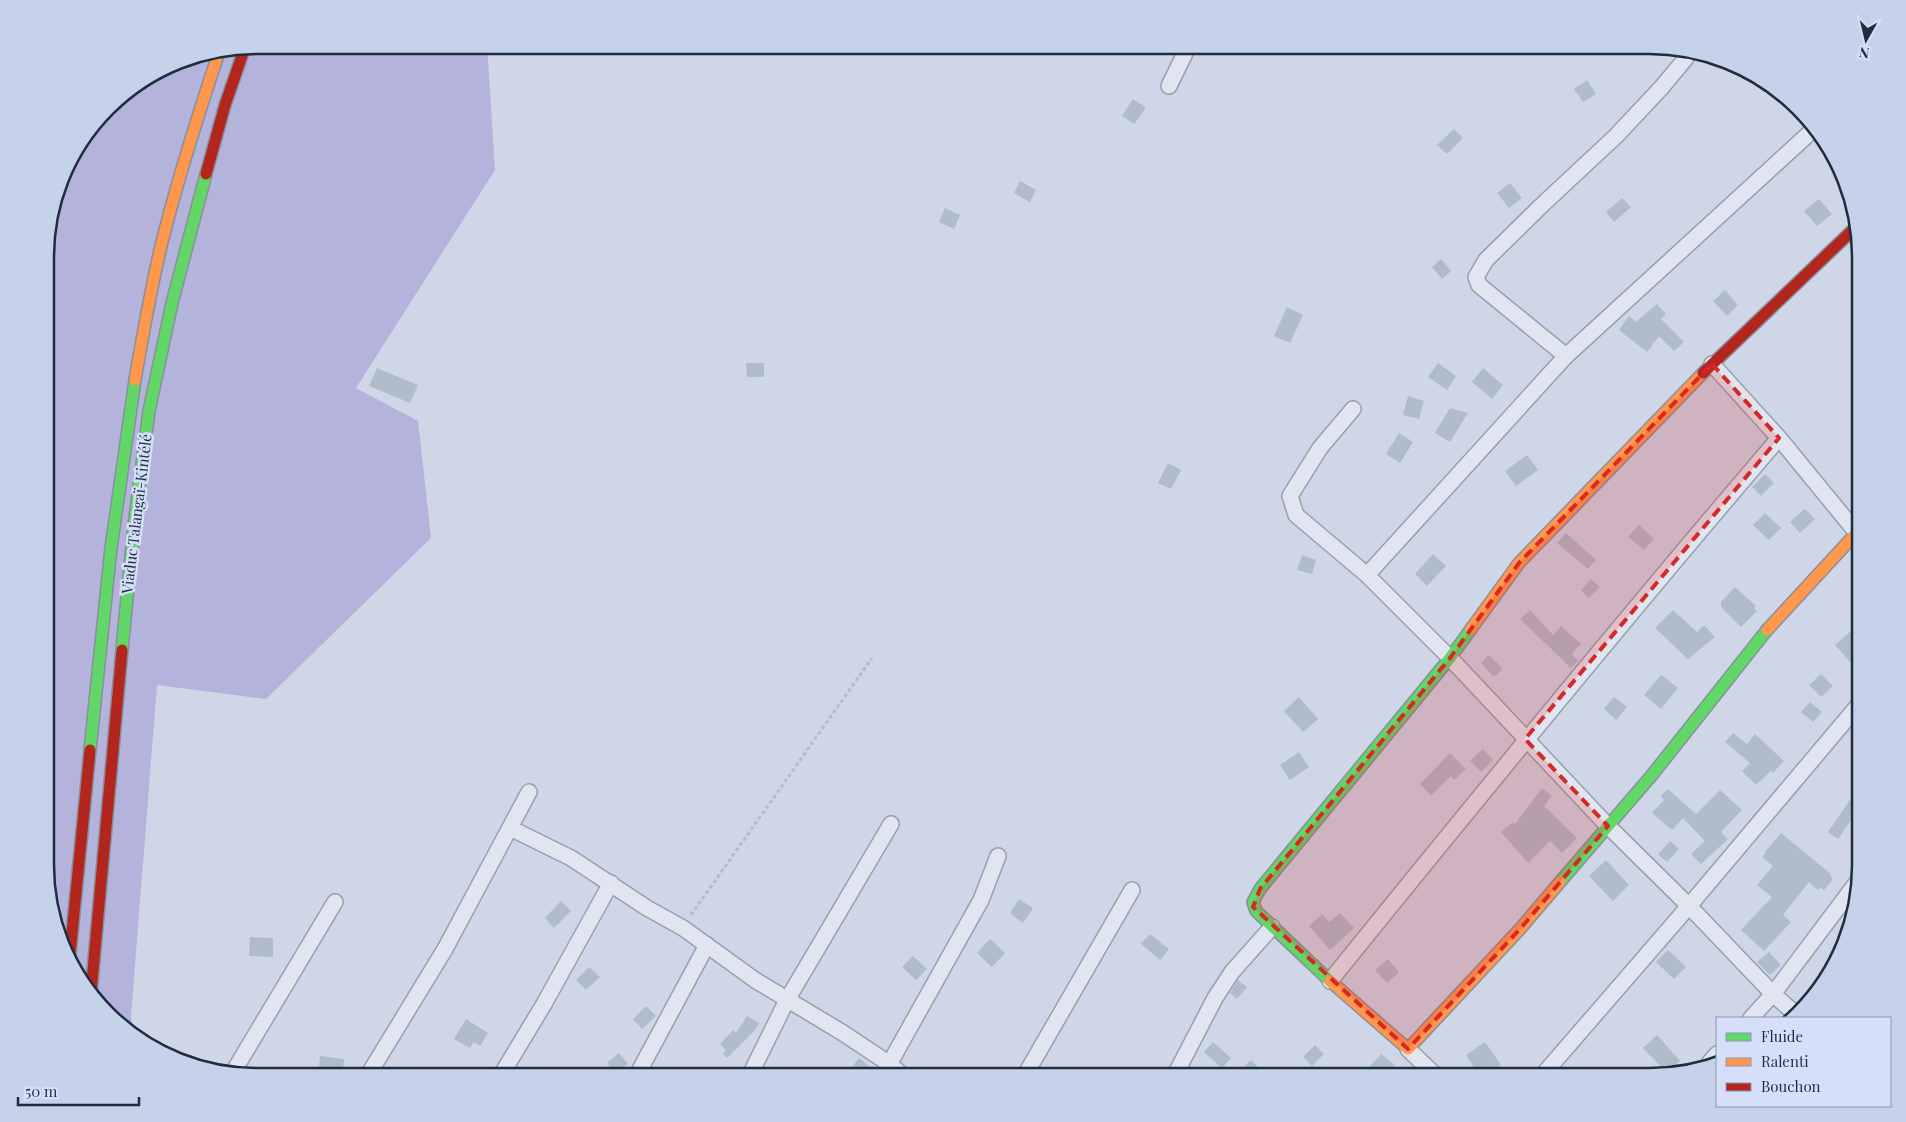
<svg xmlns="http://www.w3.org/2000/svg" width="1906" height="1122" font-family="'Playfair Display',serif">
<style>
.green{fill:#b4b3dc}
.building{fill:#afbccc}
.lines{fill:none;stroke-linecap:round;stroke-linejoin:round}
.street-casing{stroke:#97a0ad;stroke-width:18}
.fast-casing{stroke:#87909d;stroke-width:14}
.slow-casing{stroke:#87909d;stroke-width:14}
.jam-casing{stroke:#87909d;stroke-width:14}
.path{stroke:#b7bdc8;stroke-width:3;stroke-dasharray:4 2.5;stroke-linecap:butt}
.street{stroke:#e1e5f0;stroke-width:15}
.fast{stroke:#63d668;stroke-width:11}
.slow{stroke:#ff974d;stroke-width:11}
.jam{stroke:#b3261e;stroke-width:11}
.marked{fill:#d62828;fill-opacity:0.2;stroke:#d62828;stroke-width:4;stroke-dasharray:10 6;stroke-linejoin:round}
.labels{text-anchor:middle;stroke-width:5;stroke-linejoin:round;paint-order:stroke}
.street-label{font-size:15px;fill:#1e2e3e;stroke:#d5dff9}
.rim{fill:none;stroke:#1e2e3e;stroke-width:2.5}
</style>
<rect width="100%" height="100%" fill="#ced6e8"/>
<path class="green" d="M257,45H487L495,170L356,388L418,421L431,538L266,699L157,685L131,1016L133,1032L81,983L47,893V229L67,163L117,98L176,61Z"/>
<g class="building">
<path d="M1587,80L1596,94L1583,102L1574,89Z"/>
<path d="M1133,99L1146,108L1134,124L1122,116Z"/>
<path d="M1454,129L1463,138L1447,154L1437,145Z"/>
<path d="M1020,181L1036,190L1030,202L1014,193Z"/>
<path d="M1510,183L1522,198L1509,208L1497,193Z"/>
<path d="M1622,198L1631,207L1614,222L1606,212Z"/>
<path d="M1819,199L1832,214L1817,226L1804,211Z"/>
<path d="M945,208L960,215L954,229L939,222Z"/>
<path d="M1441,259L1451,271L1442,279L1432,267Z"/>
<path d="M1725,290L1738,305L1727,316L1713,301Z"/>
<path d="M1657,304L1666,314L1661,319L1684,342L1674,351L1659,336L1647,352L1619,330L1629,316L1636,322Z"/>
<path d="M1287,307L1303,315L1290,343L1274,336Z"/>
<path d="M746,363H764V377H747Z"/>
<path d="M1438,363L1456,376L1447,390L1428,377Z"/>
<path d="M377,368L418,385L410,403L369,386Z"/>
<path d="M1483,368L1503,385L1492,399L1472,382Z"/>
<path d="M1408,396L1424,401L1419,419L1403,415Z"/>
<path d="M1450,408L1468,413L1450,442L1435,433Z"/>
<path d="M1399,433L1413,442L1400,463L1386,454Z"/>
<path d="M1527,455L1538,470L1516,486L1505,471Z"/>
<path d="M1168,463L1181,470L1171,489L1158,483Z"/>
<path d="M1765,474L1774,483L1761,496L1752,487Z"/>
<path d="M1805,509L1815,519L1800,533L1790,522Z"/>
<path d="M1765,513L1781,528L1769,540L1753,525Z"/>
<path d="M1639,525L1654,539L1644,550L1628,537Z"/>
<path d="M1566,533L1596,560L1588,569L1557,543Z"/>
<path d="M1433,554L1446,566L1427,586L1415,574Z"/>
<path d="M1302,555L1316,560L1312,574L1297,570Z"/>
<path d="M1591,579L1600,587L1589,598L1581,590Z"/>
<path d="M1735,587L1756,606L1754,608L1757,611L1741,627L1721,607V602Z"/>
<path d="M1530,610L1553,635L1561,626L1581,644L1572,654L1578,661L1571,668L1520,619Z"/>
<path d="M1673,610L1697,632L1704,625L1715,637L1688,659L1655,628Z"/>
<path d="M1851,631L1861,642V657L1852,664L1835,645Z"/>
<path d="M1489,655L1503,669L1494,677L1481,663Z"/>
<path d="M1821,674L1833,686L1821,697L1809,685Z"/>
<path d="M1661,675L1678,688L1661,709L1644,695Z"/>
<path d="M1299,697L1318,719L1303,732L1284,711Z"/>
<path d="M1614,697L1627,707L1616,720L1604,709Z"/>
<path d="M1810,702L1822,712L1813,722L1801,712Z"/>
<path d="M1733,733L1747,744L1755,734L1784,761L1773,773L1771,771L1756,785L1742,771L1750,763L1725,742Z"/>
<path d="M1483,749L1493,760L1481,772L1470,761Z"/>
<path d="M1299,752L1309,767L1290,780L1280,765Z"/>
<path d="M1450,753L1466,769L1454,780L1451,776L1431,796L1420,784Z"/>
<path d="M1542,788L1552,796L1544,806L1577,838L1562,853L1550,841L1528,863L1501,832L1513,822L1515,824Z"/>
<path d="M1668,789L1696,814L1720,790L1742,810L1721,832L1728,839L1701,864L1691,854L1705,841L1683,818L1672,830L1652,813L1664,800L1661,796Z"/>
<path d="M1852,797L1861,802V805L1838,839L1828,832Z"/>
<path d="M1781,833L1831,874L1830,876L1833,879L1824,890L1821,887L1818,890L1809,882L1783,915L1791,922L1764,951L1741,930L1772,897L1757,885L1773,866L1762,857L1766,853H1764Z"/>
<path d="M1670,841L1679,849L1667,862L1658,854Z"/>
<path d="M1606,860L1629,885L1613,901L1589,876Z"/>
<path d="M1019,899L1033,908L1023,923L1010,913Z"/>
<path d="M561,901L571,911L554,928L545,918Z"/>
<path d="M1340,913L1354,928L1330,950L1309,926L1322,914L1329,922Z"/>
<path d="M1150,934L1169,949L1160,960L1141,944Z"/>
<path d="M250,937L273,938V957L249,956Z"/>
<path d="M990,939L1005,953L992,967L977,953Z"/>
<path d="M1668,950L1686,967L1674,979L1656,962Z"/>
<path d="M1769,952L1781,965L1770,975L1757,962Z"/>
<path d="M913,956L927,969L916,980L902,967Z"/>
<path d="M1388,959L1399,972L1387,983L1375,970Z"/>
<path d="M589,967L600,977L586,990L576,980Z"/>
<path d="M1238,980L1247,987L1237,999L1230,993Z"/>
<path d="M646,1006L656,1016L642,1029L633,1019Z"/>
<path d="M747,1016L759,1023L755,1030L727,1058L723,1054L726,1050L720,1044L733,1030L736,1033Z"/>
<path d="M466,1019L488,1033L480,1046L474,1042L470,1048L454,1039Z"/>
<path d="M1657,1035L1680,1061L1667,1073L1643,1048Z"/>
<path d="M1213,1042L1231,1058L1222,1068L1204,1052Z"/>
<path d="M1485,1042L1501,1065L1484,1077H1480L1466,1055Z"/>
<path d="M1315,1045L1324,1054L1312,1066L1303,1057Z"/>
<path d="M619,1053L628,1064L616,1073L607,1063Z"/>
<path d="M1381,1054L1395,1065L1385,1077H1375L1367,1070Z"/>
<path d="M320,1056L344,1059L343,1071L319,1068Z"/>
<path d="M859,1058L875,1071L873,1077H845Z"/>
<path d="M1251,1060L1268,1077H1248L1241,1070Z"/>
</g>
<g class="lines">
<defs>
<g id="street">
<path d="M1169,86L1189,45"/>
<path d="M1566,356L1479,285L1476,277L1486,260L1542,205L1616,136L1662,87L1686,58"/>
<path d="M1712,364L1779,438L1861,538"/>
<path d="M1353,409L1320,448L1290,496L1296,515L1367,575L1450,658L1608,826L1689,906L1773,994L1798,1016"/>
<path d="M1367,575L1566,356L1814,129"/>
<path d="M510,828L571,858L647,908L683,928L755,980L843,1033L888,1063L905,1077"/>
<path d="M1330,981C1478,798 1626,617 1779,438"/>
<path d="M1751,1018L1773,994L1861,877"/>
<path d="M1408,1049L1437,1077"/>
<path d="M1710,1062L1717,1054"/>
<path d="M232,1074L335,902"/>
<path d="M367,1077L445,949L529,792"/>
<path d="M500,1077L544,1004L611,883"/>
<path d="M636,1077L707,945"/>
<path d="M749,1077L787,1000L891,824"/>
<path d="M882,1077L981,900L998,856"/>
<path d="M1024,1077L1132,890"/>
<path d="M1174,1077L1215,998L1232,972L1272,927"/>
<path d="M1541,1077L1689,906L1861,702"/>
</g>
<g id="fast">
<path d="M122,650L134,525L149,411L172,303L206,174"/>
<path d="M90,750L111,548L135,380"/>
<path d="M1560,882L1652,775L1767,630"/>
<path d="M1330,981L1256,911L1253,902L1260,889L1450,658L1471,629"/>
</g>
<g id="slow">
<path d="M135,380C143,334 151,287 162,242C178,178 198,115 219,52"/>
<path d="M1471,629L1519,563L1703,373"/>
<path d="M1767,630L1861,528"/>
<path d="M1330,981L1408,1049L1520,929L1560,882"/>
</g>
<g id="jam">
<path d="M206,174L225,105L245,47"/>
<path d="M1703,373L1857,226"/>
<path d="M70,954L90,750"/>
<path d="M91,993L122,650"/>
</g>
</defs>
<use href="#street" class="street-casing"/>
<use href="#fast" class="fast-casing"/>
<use href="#slow" class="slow-casing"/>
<use href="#jam" class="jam-casing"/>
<path class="path" d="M691,915L872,658"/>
<use href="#street" class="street"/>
<use href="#fast" class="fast"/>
<use href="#slow" class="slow"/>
<use href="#jam" class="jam"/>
</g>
<path class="marked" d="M1712,364L1779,438L1525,739L1608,826L1520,929L1408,1049L1253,907L1260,889L1450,658L1519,563Z"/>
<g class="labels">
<g class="street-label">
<text transform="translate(137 514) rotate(-83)" y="5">Viaduc Talangaï-Kintélé</text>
</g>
</g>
<path d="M0 0H1906V1122H0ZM257 54H1649A203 203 0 0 1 1852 257V865A203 203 0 0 1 1649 1068H257A203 203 0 0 1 54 865V257A203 203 0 0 1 257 54Z" fill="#c6d1ea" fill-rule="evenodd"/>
<path class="rim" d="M257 54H1649A203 203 0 0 1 1852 257V865A203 203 0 0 1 1649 1068H257A203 203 0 0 1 54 865V257A203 203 0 0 1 257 54Z"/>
<rect x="1716" y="1017" width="175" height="90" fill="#d5dff9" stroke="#8c98ae"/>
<rect x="1726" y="1033" width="25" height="8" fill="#63d668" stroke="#8c98ae"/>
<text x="1761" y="1042" font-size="15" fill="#1e2e3e">Fluide</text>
<rect x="1726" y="1058" width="25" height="8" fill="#ff974d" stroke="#8c98ae"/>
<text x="1761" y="1067" font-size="15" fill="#1e2e3e">Ralenti</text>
<rect x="1726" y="1083" width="25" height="8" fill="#b3261e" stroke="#8c98ae"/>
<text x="1761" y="1092" font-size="15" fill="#1e2e3e">Bouchon</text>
<g transform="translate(1866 40) rotate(188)" stroke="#d5dff9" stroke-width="4" paint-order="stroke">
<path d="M0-4L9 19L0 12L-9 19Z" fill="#1e2e3e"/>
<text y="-8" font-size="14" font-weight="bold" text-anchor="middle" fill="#1e2e3e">N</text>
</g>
<path d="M18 1097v8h121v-8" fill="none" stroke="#1e2e3e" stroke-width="2.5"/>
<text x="25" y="1097" font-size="15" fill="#1e2e3e" stroke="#d5dff9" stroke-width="4" paint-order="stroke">50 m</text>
</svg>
